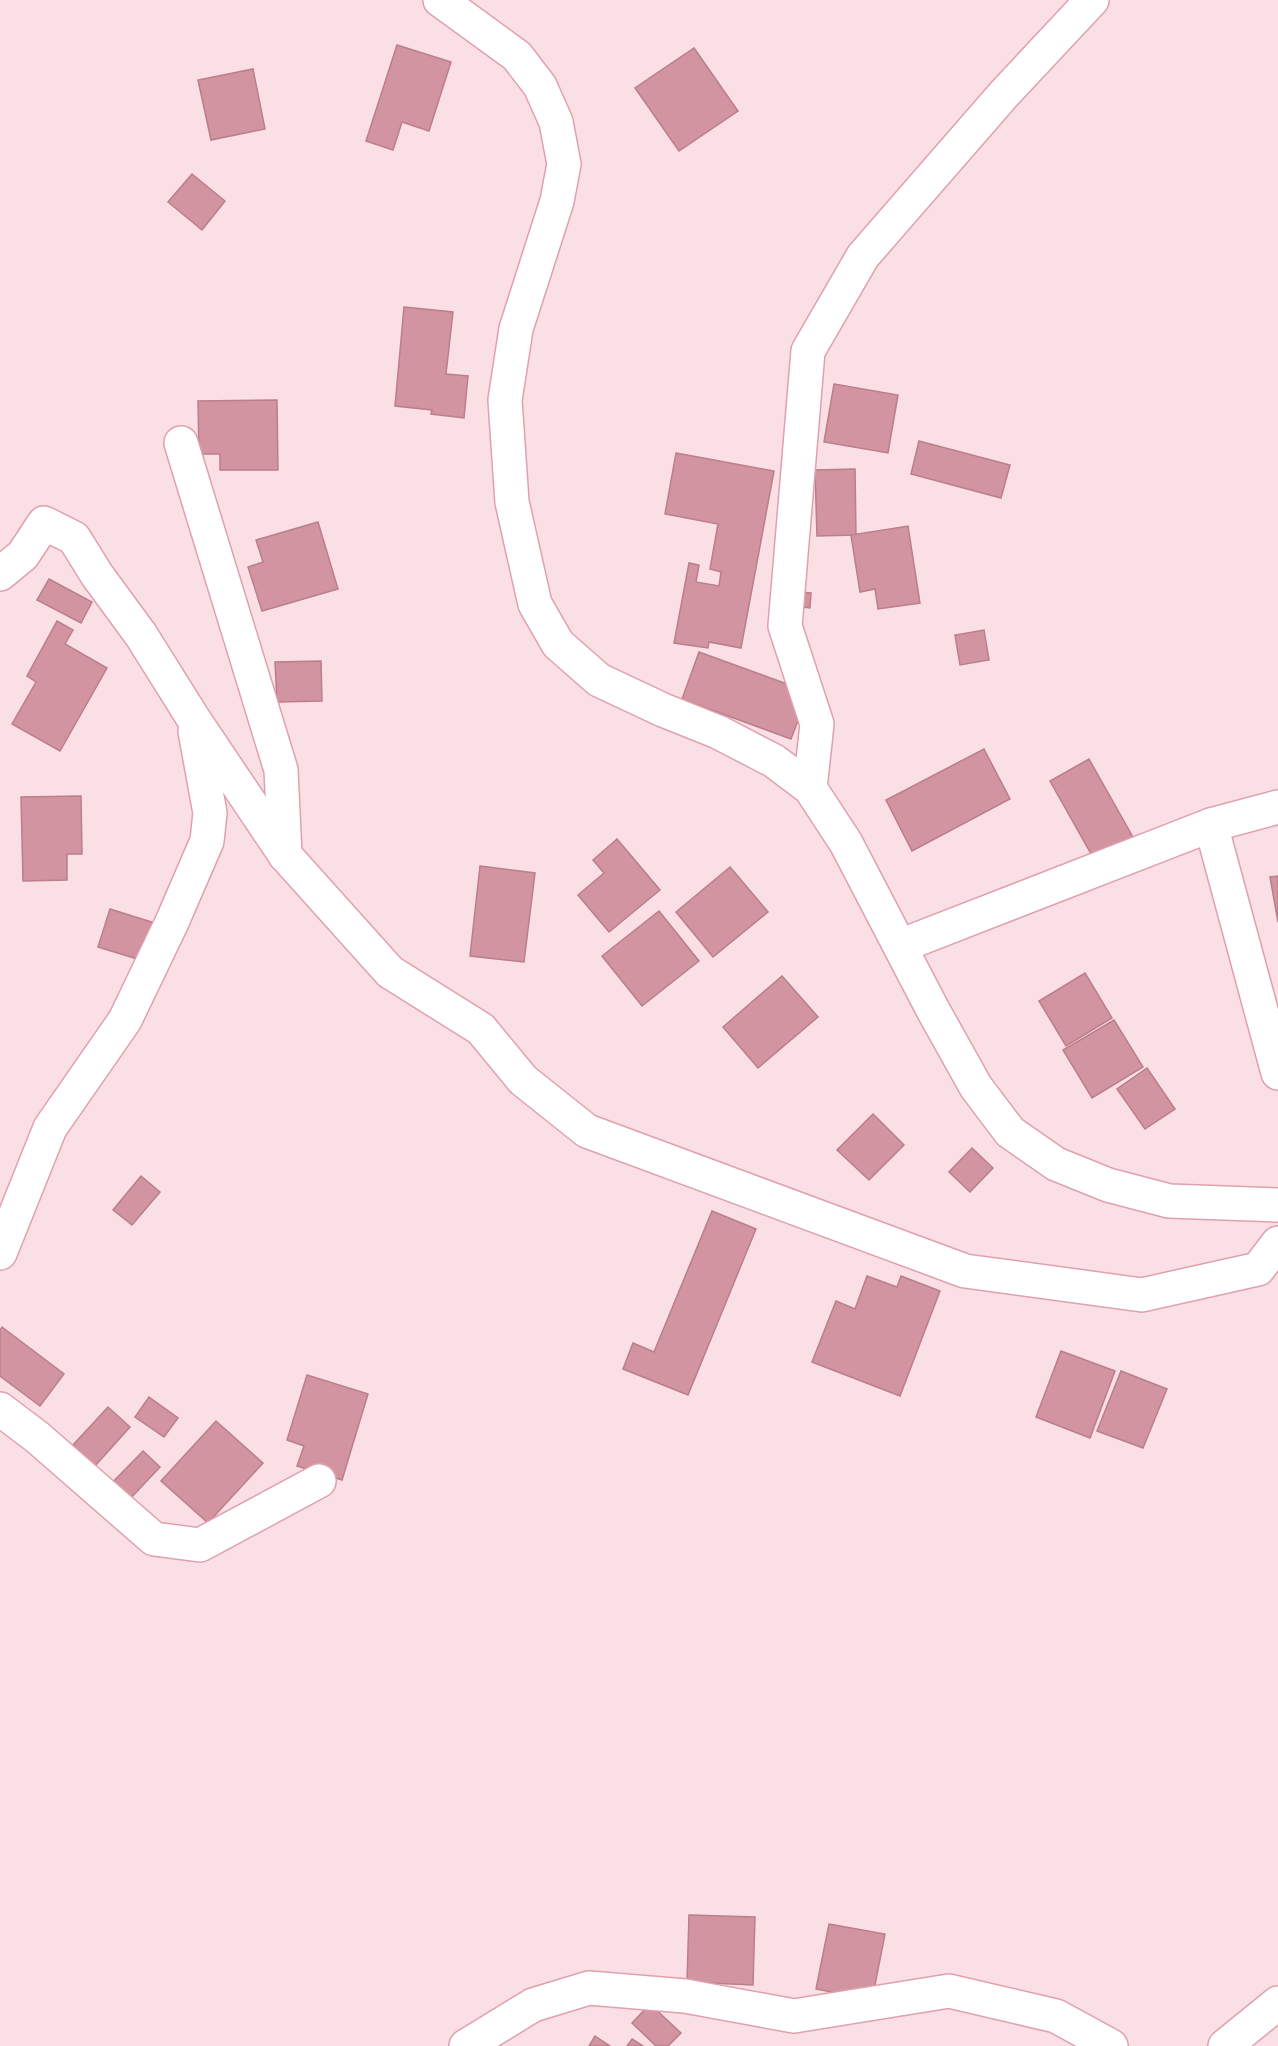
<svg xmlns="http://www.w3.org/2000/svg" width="1278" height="2046" font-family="'Roboto Serif',serif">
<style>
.building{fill:#d294a1;stroke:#bb7e8b;stroke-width:1.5}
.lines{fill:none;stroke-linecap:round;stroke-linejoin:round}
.minor-casing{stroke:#e0a1ae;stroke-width:36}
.secondary-casing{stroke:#e0a1ae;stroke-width:36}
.minor{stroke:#fff;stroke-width:33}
.secondary{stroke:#fff;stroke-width:33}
</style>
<rect width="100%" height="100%" fill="#fadfe4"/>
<g class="building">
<path d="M397,45L451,62L429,131L402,122L393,150L366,141Z"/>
<path d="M694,48L738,111L679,151L635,88Z"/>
<path d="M253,69L265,129L211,140L198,80Z"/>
<path d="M192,174L225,201L202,230L168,202Z"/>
<path d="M404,307L453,312L446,374L468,376L464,418L431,414L432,410L395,406Z"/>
<path d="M834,384L898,395L888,453L824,442Z"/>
<path d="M277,400L278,470H220V454H199L198,401Z"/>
<path d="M919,441L1010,465L1001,498L911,474Z"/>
<path d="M676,453L774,471L741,648L709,642L708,648L674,643L689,563L699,565L696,582L719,586L721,572L710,569L718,524L665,514Z"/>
<path d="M855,469L856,535L817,536L815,470Z"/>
<path d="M318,522L338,589L262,611L248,567L263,562L256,540Z"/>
<path d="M908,526L920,603L878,609L875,589L860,592L851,535Z"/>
<path d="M49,579L92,602L81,623L37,600Z"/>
<path d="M789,591L811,593L810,608L788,605Z"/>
<path d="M57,621L73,630L65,644L107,668L60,751L12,724L36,682L27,676Z"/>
<path d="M984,630L989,660L960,665L955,635Z"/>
<path d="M699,652L809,692L791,739L682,699Z"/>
<path d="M321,661L322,701L277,702L275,662Z"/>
<path d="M984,749L1010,799L912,851L886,800Z"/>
<path d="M1089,759L1134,839L1095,861L1050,781Z"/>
<path d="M81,796L82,854H67V880L23,881L21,797Z"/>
<path d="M617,839L660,890L609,932L578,895L604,873L593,860Z"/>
<path d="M480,866L535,873L524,962L470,956Z"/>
<path d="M730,867L768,912L713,957L676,912Z"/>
<path d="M1278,876V922L1270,877Z"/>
<path d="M110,909L158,924L147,962L98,947Z"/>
<path d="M659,911L699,961L642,1006L602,956Z"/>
<path d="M1085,973L1112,1018L1066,1046L1039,1001Z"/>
<path d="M782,976L818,1017L758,1068L723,1027Z"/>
<path d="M1114,1020L1143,1067L1092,1098L1063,1050Z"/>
<path d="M1147,1068L1175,1109L1145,1129L1117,1089Z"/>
<path d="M873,1114L904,1145L869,1180L837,1150Z"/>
<path d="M972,1148L993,1168L970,1192L949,1172Z"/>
<path d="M141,1176L160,1192L132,1225L113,1210Z"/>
<path d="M712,1211L756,1229L688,1395L623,1369L633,1343L654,1352Z"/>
<path d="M867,1276L897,1287L901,1276L940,1291L900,1396L812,1362L836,1301L855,1309Z"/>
<path d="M2,1327L64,1374L40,1406L0,1376V1330Z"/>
<path d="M1061,1351L1115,1371L1090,1438L1036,1417Z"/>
<path d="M1121,1371L1167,1389L1143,1448L1097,1431Z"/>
<path d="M307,1375L368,1394L342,1480L297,1466L304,1446L287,1440Z"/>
<path d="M149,1397L178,1418L164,1437L135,1417Z"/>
<path d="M108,1407L130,1427L95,1466L73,1445Z"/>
<path d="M216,1421L263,1463L208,1523L161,1481Z"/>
<path d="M143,1451L160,1467L128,1501L110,1485Z"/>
<path d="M689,1915L755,1917L753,1985L687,1982Z"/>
<path d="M829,1924L885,1934L872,2000L816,1989Z"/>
<path d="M650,2004L681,2033L668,2046H656L632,2023Z"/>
<path d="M595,2036L610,2046H589Z"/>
<path d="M632,2039L643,2046H627Z"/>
</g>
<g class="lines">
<defs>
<g id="minor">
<path d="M181,443L281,770L285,855"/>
<path d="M0,574L23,555L44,523L74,538L97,575L141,635L193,718L285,855L390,972L481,1029L523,1080L587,1131L965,1271L1142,1295L1258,1269L1278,1243"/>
<path d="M810,788L817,724L785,626L808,351L863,256L1004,94L1092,0"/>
<path d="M1211,825L1278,1073"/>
<path d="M900,946L1211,825L1278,807"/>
<path d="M0,1253L50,1128L125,1020L172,922L207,841L210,813L195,731"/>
<path d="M0,1409L37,1437L154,1539L200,1545L319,1481"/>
<path d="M466,2046L533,2005L589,1988L685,1996L794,2016L949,1991L1056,2016L1111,2046"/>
<path d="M1225,2046L1278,2003"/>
</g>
<path id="secondary" d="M440,0L517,56L540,86L556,122L564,164L557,201L516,329L505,400L512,502L535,604L558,644L599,680L663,710L718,732L774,761L810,788L846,843L933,1010L976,1087L1010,1132L1056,1164L1108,1185L1169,1201L1278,1205"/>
</defs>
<use href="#minor" class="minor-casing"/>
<use href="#secondary" class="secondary-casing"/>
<use href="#minor" class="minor"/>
<use href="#secondary" class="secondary"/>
</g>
</svg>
